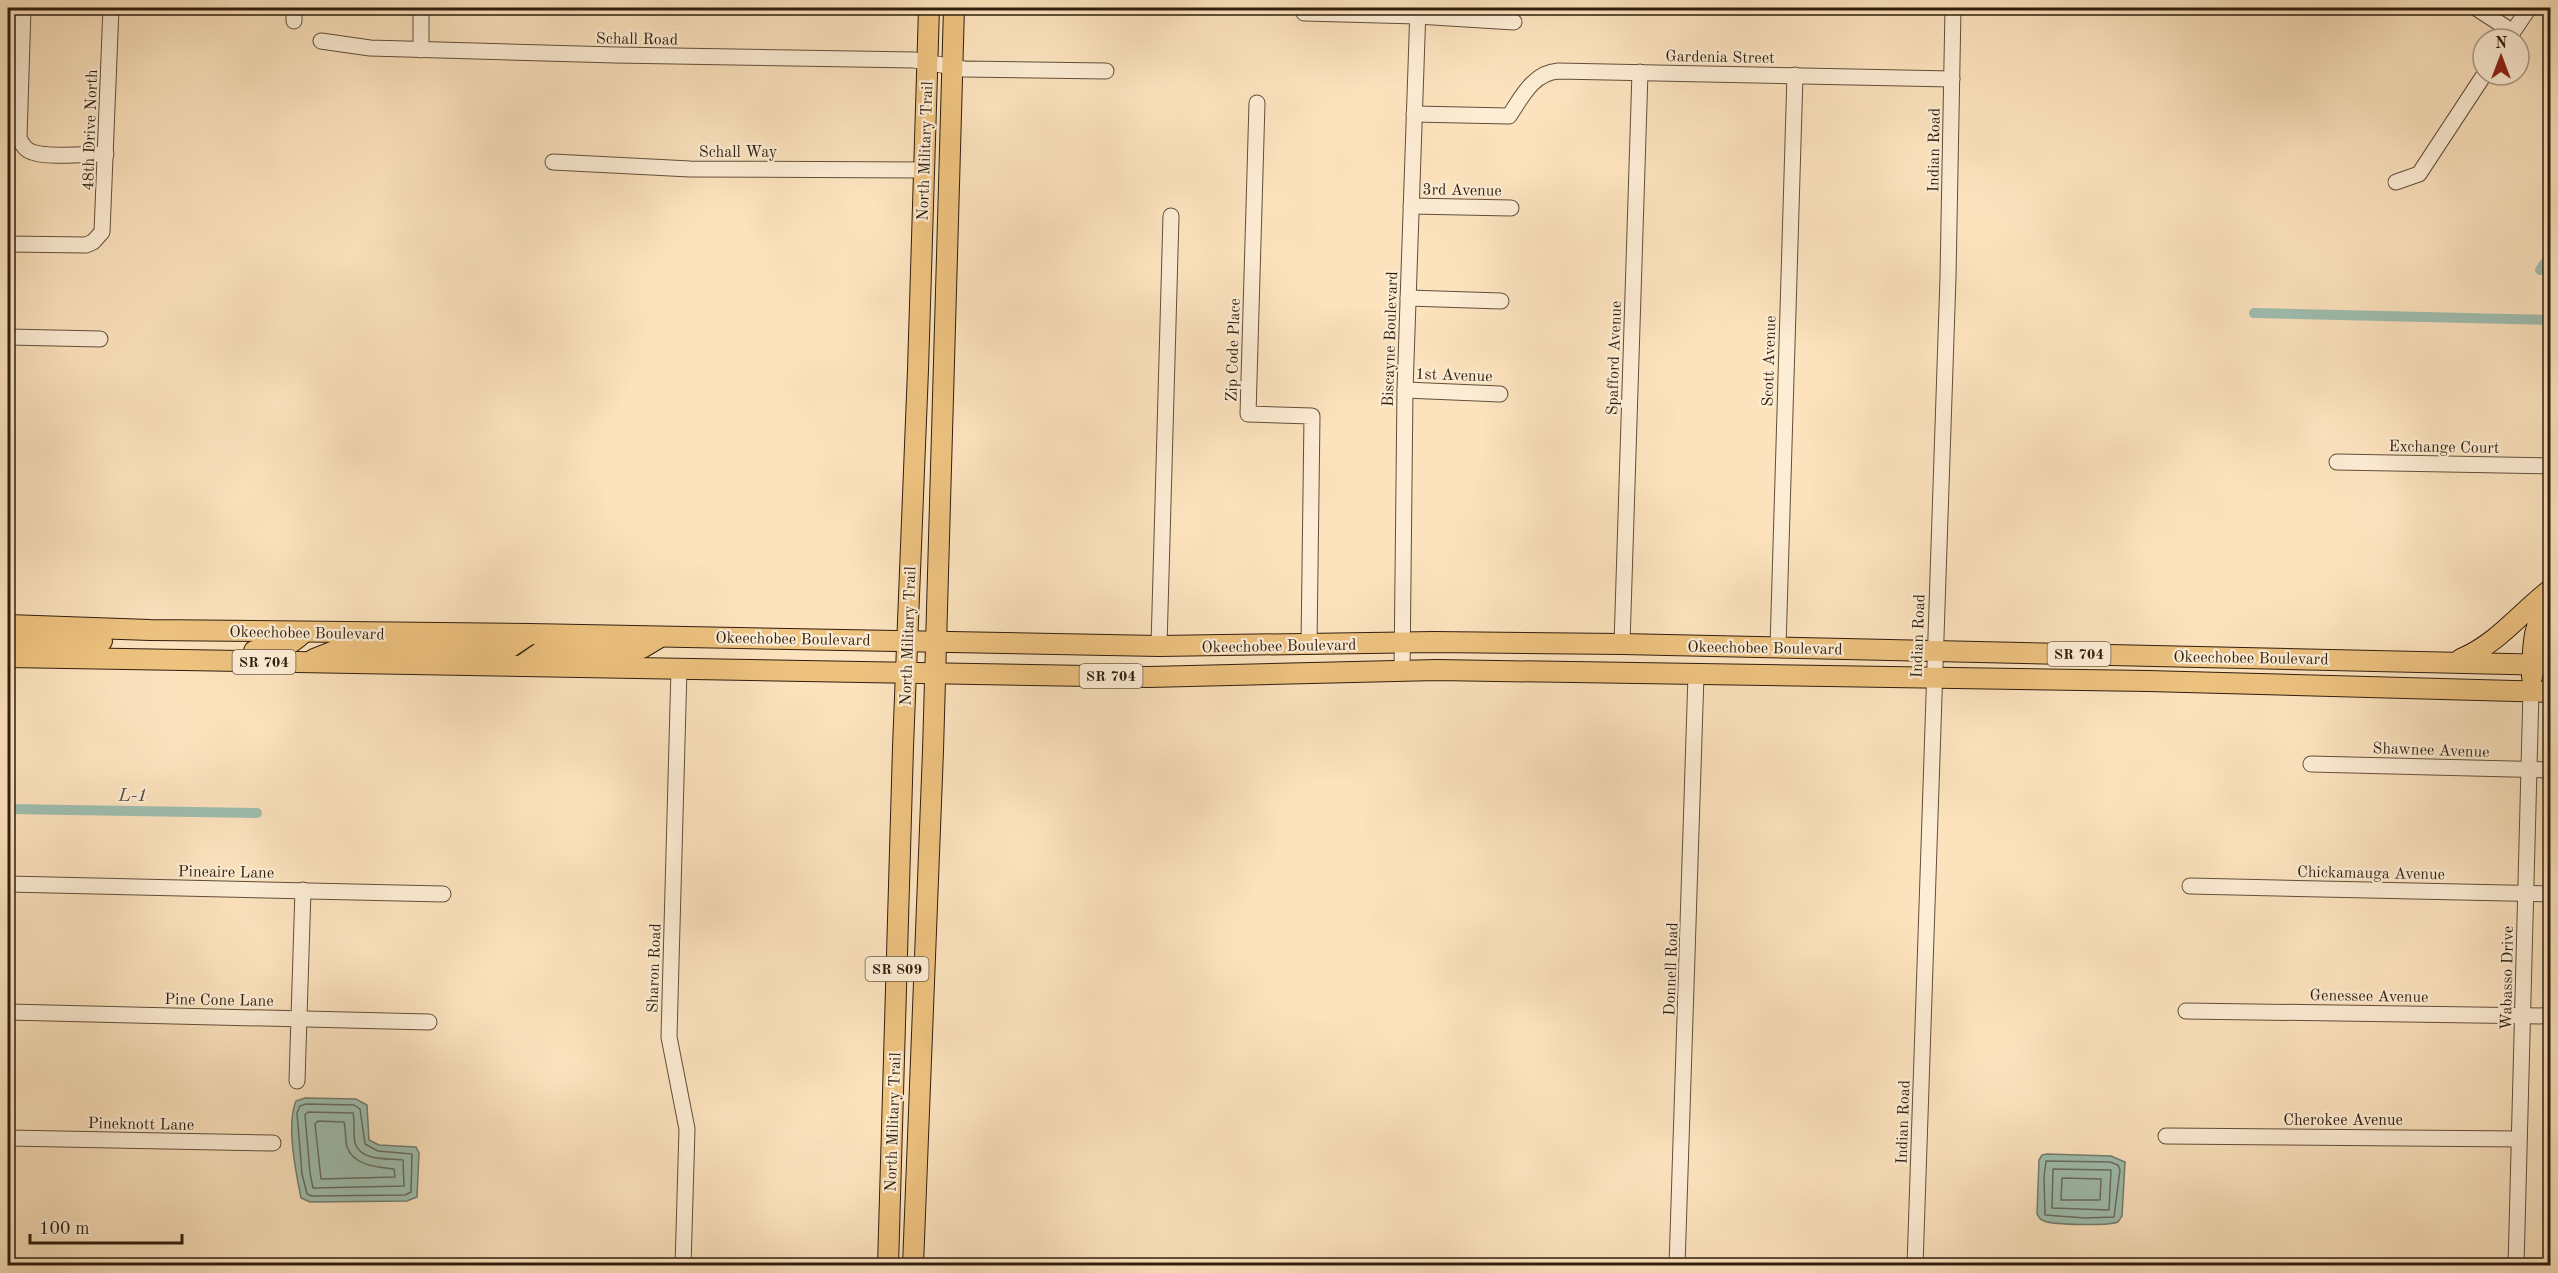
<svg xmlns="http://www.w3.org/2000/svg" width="2558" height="1273" font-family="'Old Standard TT',serif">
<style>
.water{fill:#9fbeb0;stroke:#727e6f;stroke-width:1.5}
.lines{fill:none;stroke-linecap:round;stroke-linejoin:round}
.shore{stroke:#676e5e;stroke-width:1.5}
.canal{stroke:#9fbeb0;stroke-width:10}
.minor-casing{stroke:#624f39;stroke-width:17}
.major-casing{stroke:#2f1e0d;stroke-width:22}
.minor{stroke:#fdedd5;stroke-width:15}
.major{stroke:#eec27f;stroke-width:20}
.labels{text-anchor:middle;stroke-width:4.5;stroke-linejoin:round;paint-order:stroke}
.shield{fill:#fdedd5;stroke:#6d5c49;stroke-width:1.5}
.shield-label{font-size:15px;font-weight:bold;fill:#2f1e0d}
.street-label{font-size:16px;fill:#2f1e0d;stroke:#fdedd5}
.water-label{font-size:18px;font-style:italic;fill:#514e3e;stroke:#fdedd5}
</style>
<rect width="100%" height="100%" fill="#fce3be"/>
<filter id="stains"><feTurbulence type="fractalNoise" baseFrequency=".00333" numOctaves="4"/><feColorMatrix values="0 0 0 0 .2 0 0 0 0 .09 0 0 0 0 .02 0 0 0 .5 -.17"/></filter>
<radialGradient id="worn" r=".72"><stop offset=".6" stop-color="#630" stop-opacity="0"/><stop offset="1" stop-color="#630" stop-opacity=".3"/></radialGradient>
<g class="water">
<path d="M305,1098L356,1099L367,1105L369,1140L379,1145L416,1147L419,1153L417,1197L407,1201L310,1202L301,1198C296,1173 286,1125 296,1101Z"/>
<path d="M2047,1154L2111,1156L2125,1162L2122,1216L2118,1222C2108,1226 2054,1225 2044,1221C2039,1220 2040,1218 2037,1214L2039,1160L2042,1155Z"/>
</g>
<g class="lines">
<g class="shore">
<path d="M306,1104L354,1105L360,1109L365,1144L378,1151L412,1154L411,1192L405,1195L312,1196L307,1194L302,1174L297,1113L300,1106Z"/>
<path d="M308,1112L353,1113C355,1122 353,1133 355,1143C361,1162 389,1158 403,1160L404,1186L313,1188L310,1173L305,1115Z"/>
<path d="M318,1121L344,1122C346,1130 345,1139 347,1147C354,1166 377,1167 394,1169L395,1177L321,1179L315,1124Z"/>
<path d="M2046,1161L2110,1162L2118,1165L2120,1170L2114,1217L2085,1218L2045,1215L2044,1177Z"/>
<path d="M2053,1169L2111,1170L2109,1210L2052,1208Z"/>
<path d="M2062,1178L2101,1179L2100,1200H2061Z"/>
</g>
<g class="canal">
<path d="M2540,270L2550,256"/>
<path d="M2254,313L2550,320"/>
<path d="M8,809L257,813"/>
</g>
<defs>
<g id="minor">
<path d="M23,8L19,138C22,144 25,150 32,152C46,158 88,154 106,154"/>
<path d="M421,8V50"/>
<path d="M2476,8L2513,32"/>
<path d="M1304,13L1417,16L1514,22"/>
<path d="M294,21V8"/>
<path d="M2508,39L2529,8"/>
<path d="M321,41L370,48L615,55L914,60L964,69L1106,71"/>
<path d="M1257,103L1248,414L1312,416L1309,645"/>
<path d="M1414,114L1509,116C1522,97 1533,73 1558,71L1952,79"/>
<path d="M553,162L690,169L923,170"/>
<path d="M2396,182L2419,174L2484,75"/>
<path d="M1411,206L1511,208"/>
<path d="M8,244L86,245L93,242L102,232L111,8"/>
<path d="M1408,298L1501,301"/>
<path d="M8,337L100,339"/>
<path d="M1405,390L1500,394"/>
<path d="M2337,462L2550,466"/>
<path d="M1622,644L1640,72"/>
<path d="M1159,646L1171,216"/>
<path d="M1778,647L1795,75"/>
<path d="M679,669L669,1037L687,1129L683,1266"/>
<path d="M1402,671L1405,390L1418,8"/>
<path d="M2311,764L2550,770"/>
<path d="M8,884L443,894"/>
<path d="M2190,886L2550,894"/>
<path d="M2186,1011L2550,1016"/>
<path d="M8,1012L429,1022"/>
<path d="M297,1081L303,890"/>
<path d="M2166,1136L2519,1139"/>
<path d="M8,1138L273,1143"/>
<path d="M1677,1266L1696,675"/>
<path d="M1915,1266L1948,277L1953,8"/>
<path d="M2516,1266L2531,691"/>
</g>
<g id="major">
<path d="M8,625L150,630L530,634L1159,646L1434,642L1622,644L2550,665"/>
<path d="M8,639L102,641"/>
<path d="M254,651C277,649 287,649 304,632"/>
<path d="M8,657L1149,677L1437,670L2148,681L2550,692"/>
<path d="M314,659L342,648L499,652L509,648L530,634"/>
<path d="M2461,659C2497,644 2520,613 2550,590"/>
<path d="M521,666L547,648L628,650L642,648L657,639"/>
<path d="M2532,677C2533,644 2532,627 2550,600"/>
<path d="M888,1266L903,747L918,370L929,8"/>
<path d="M913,1266L933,751L954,8"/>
</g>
</defs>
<use href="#minor" class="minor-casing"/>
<use href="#major" class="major-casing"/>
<use href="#minor" class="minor"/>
<use href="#major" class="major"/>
</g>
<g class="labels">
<g class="shield">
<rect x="2047.5" y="642" width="63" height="24" rx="4.5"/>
<rect x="232.5" y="650" width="63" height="24" rx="4.5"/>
<rect x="1079.5" y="664" width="63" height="24" rx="4.5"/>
<rect x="865.5" y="957" width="63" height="24" rx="4.5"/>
</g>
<g class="shield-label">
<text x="2079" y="659">SR 704</text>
<text x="264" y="667">SR 704</text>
<text x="1111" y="681">SR 704</text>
<text x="897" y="974">SR 809</text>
</g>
<g class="street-label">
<text transform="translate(637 38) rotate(1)" y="6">Schall Road</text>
<text transform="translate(1720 56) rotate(1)" y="6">Gardenia Street</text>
<text transform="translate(89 130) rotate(-88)" y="6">48th Drive North</text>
<text transform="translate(1933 150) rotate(-89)" y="6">Indian Road</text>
<text x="738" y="157">Schall Way</text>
<text transform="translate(924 151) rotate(-88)" y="6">North Military Trail</text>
<text transform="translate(1462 189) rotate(1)" y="6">3rd Avenue</text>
<text transform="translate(1389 339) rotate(-88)" y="6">Biscayne Boulevard</text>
<text transform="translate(1232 350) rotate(-88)" y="6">Zip Code Place</text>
<text transform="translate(1613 358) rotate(-88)" y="6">Spafford Avenue</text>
<text transform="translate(1768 361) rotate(-88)" y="6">Scott Avenue</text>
<text transform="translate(1454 374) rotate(2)" y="6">1st Avenue</text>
<text transform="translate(2444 446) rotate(1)" y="6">Exchange Court</text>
<text transform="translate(307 632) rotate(1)" y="6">Okeechobee Boulevard</text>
<text transform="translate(907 636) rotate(-88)" y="6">North Military Trail</text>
<text transform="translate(1917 636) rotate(-88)" y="6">Indian Road</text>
<text transform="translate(793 638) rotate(1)" y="6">Okeechobee Boulevard</text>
<text transform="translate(1279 645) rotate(-1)" y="6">Okeechobee Boulevard</text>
<text transform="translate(1765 647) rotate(1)" y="6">Okeechobee Boulevard</text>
<text transform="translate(2251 657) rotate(1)" y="6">Okeechobee Boulevard</text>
<text transform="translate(2431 749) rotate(2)" y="6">Shawnee Avenue</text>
<text transform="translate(226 871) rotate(1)" y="6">Pineaire Lane</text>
<text transform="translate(2371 872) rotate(1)" y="6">Chickamauga Avenue</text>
<text transform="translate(653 968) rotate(-88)" y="6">Sharon Road</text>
<text transform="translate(1670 969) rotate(-88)" y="6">Donnell Road</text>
<text transform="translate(2506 978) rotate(-89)" y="6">Wabasso Drive</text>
<text transform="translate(2369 995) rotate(1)" y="6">Genessee Avenue</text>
<text transform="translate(219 999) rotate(1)" y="6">Pine Cone Lane</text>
<text x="2343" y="1125">Cherokee Avenue</text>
<text transform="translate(892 1122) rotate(-88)" y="6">North Military Trail</text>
<text transform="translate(1902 1122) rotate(-88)" y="6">Indian Road</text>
<text transform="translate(141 1123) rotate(1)" y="6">Pineknott Lane</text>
</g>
<g class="water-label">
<text transform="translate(133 795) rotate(1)" y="6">L-1</text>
</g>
</g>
<rect width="2558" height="1273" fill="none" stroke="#fce3be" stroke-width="30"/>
<rect x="9" y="9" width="2540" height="1255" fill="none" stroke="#2f1e0d" stroke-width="3"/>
<rect x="15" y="15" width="2528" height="1243" fill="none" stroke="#2f1e0d" stroke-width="1.5"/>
<g transform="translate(2501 57)"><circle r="28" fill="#fdedd5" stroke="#ab9a85" stroke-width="1.5"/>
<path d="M0-4.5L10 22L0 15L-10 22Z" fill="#8f2418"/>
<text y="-9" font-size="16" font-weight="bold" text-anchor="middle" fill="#2f1e0d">N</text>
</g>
<path d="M30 1234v9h152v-9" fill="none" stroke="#2f1e0d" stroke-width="3"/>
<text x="39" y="1234" font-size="18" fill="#2f1e0d" stroke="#fdedd5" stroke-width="4.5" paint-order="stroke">100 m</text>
<rect width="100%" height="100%" filter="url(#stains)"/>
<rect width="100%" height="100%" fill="url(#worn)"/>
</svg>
